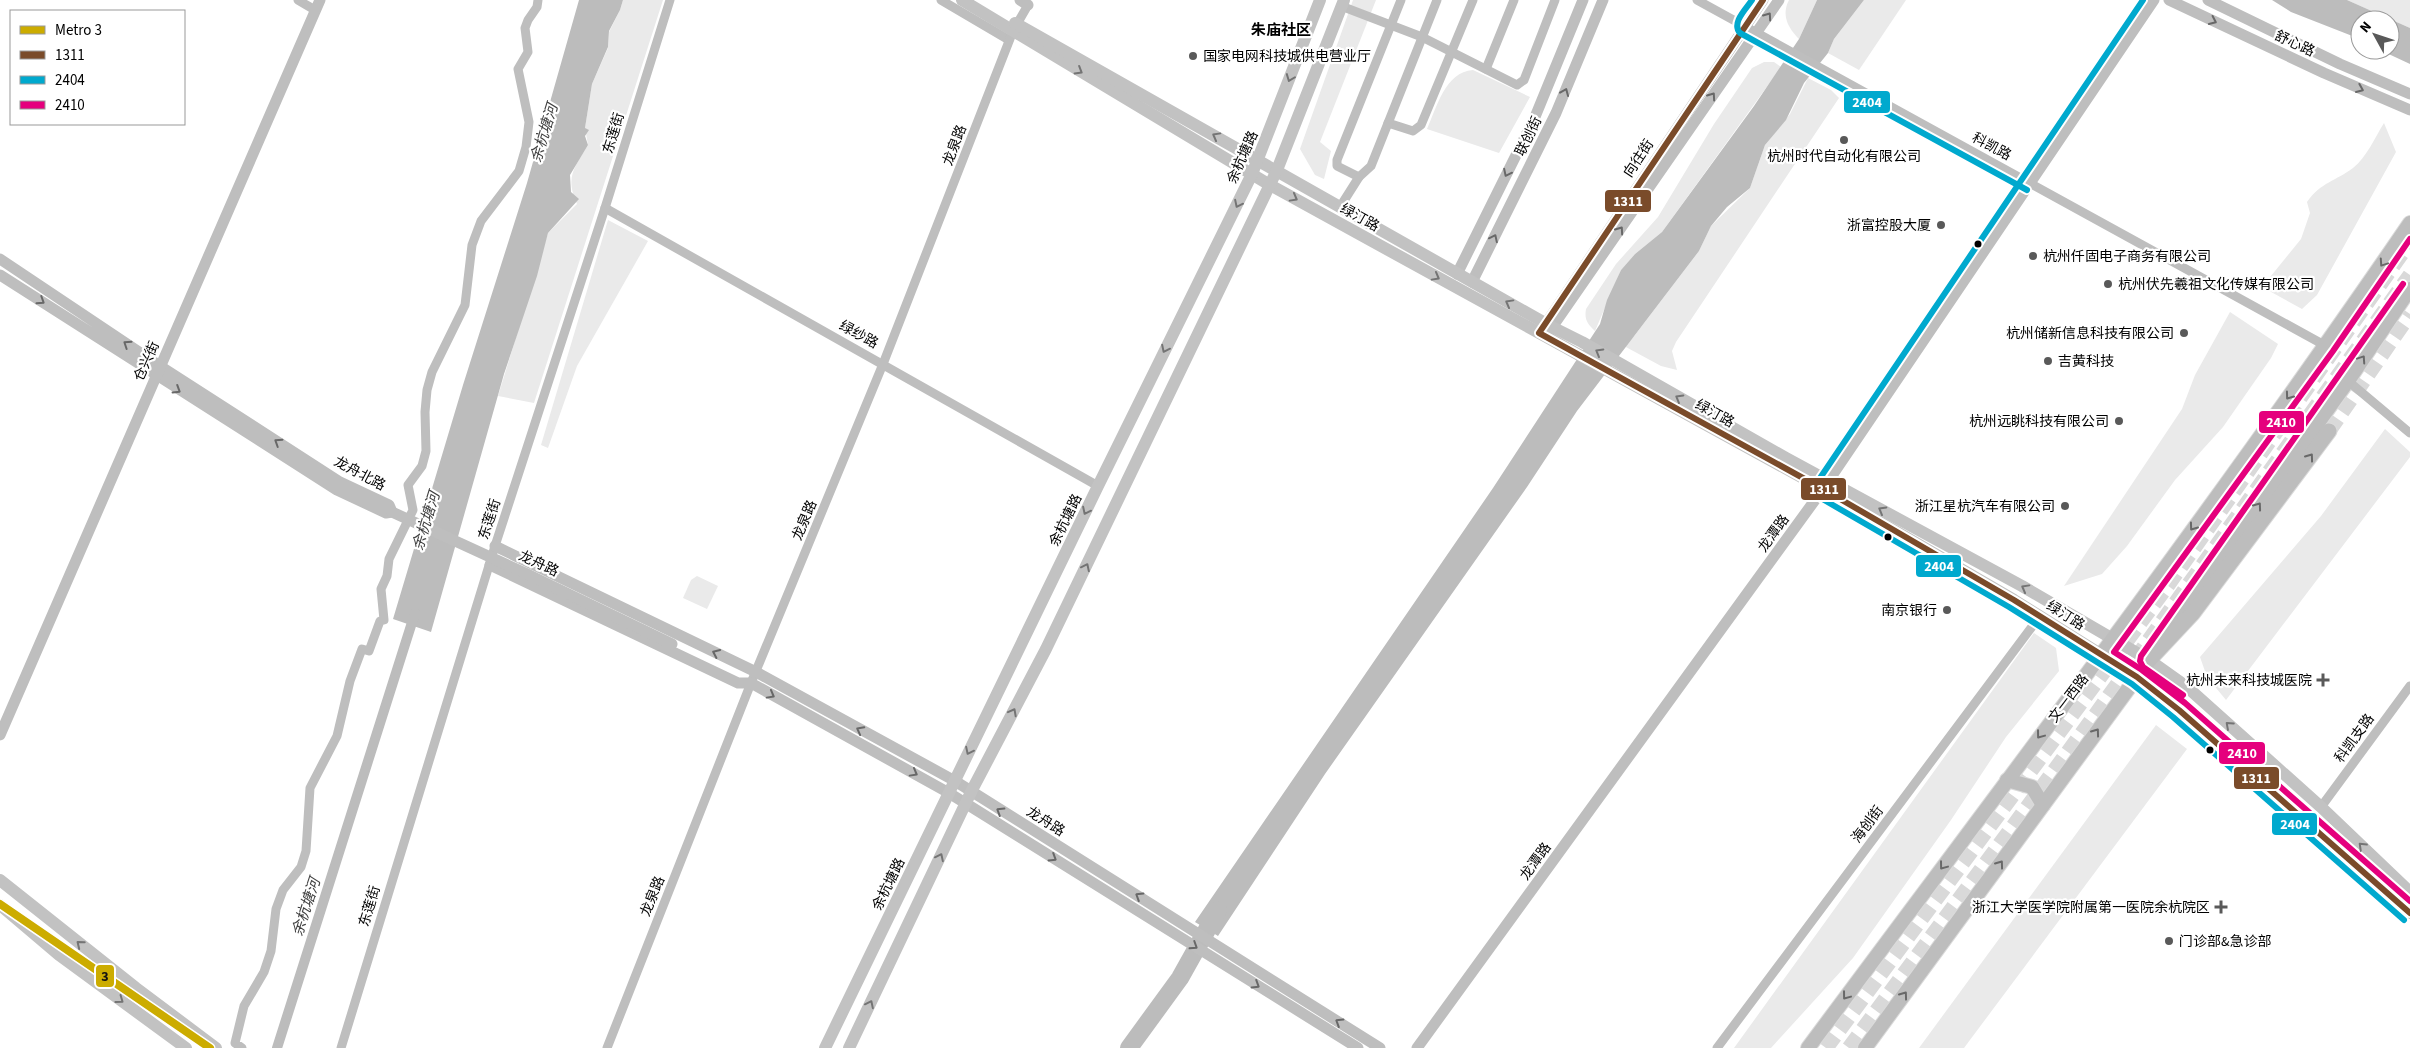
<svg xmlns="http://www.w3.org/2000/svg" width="2410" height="1048" font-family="'Source Sans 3','Noto Sans SC',sans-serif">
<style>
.green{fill:#eaeaea}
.water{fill:#bcbcbc}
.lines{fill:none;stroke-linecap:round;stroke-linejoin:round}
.canal{stroke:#bcbcbc;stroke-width:10}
.river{stroke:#bcbcbc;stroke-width:18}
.trunk-tunnel{stroke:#d9d9d9;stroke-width:15;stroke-dasharray:15 8;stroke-linecap:butt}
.primary-casing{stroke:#dbdbdb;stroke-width:16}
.trunk-casing{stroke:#dbdbdb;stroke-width:17}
.minor{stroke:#bebebe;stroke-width:9}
.tertiary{stroke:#bebebe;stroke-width:11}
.secondary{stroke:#c2c2c2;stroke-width:12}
.primary{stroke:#bdbdbd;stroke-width:14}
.trunk{stroke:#bdbdbd;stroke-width:15}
.tertiary-bridge{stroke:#bebebe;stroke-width:11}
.bus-1-casing{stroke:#fff;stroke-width:10}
.bus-2-casing{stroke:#fff;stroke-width:10}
.bus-3-casing{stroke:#fff;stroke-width:10}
.bus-1{stroke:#7a4b2a;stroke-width:6}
.bus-2{stroke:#00a9ce;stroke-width:6}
.bus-3{stroke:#e5007d;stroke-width:6}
.metro-1-casing{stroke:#fff;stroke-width:11}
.metro-1{stroke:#ccac00;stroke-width:8}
.oneway{stroke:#686868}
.oneway2{stroke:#747474}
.poi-dot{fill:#595959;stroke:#fff;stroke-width:2}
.bus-dot{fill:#000;stroke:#fff;stroke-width:2}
.labels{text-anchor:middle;stroke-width:4.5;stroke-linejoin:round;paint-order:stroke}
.street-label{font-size:14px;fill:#000;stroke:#fff}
.poi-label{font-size:14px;fill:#000;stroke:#fff;text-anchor:end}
.neighbourhood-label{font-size:15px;font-weight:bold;fill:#000;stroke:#fff}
.water-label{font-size:15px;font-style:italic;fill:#414141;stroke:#fff}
.line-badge{stroke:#fff;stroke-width:2}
.badge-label{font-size:14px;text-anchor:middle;font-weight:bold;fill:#fff}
.pale-badge-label{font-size:14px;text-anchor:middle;font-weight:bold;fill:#111}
</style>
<rect width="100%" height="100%" fill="#fff"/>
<g class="green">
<path d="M623,0H663L534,403L498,396L548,233L577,204C565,177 574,168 588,145L585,128L592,84L608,48L609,32L620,10Z"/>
<path d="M1353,0H1376L1320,142L1331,151L1324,179L1315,175L1300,149Z"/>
<path d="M1789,0H1817L1799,39C1788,28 1781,15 1789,0Z"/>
<path d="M1864,0H1906L1859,70L1828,53L1834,39Z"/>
<path d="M2347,0H2410V28Z"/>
<path d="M1764,62H1774L1781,67L1662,232L1635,254L1621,270L1595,331C1588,324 1584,320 1586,309L1616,264L1658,217L1714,124L1752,68Z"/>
<path d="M1473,70L1530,97L1499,153L1427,129C1437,107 1445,72 1473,70Z"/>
<path d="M1808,78L1831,90L1839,98L1676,342L1672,351L1677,370L1661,366L1624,346L1635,335L1699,251L1711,226L1750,188L1765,145L1790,114Z"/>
<path d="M2384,123L2396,152L2317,295L2302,309L2262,287L2301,239L2310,213L2307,202C2321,182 2336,181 2353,168C2367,157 2375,137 2384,123Z"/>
<path d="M608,220L648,241L577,366L548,448L541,445Z"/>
<path d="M2230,312L2278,344L2271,358L2223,427L2175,480L2127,546L2102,574L2064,586L2182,409L2195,375Z"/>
<path d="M2385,429L2410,452V457L2226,700L2207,677L2200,657L2321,516Z"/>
<path d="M697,576L718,586L707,609L683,598L691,580Z"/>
<path d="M2034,633L2056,648L2059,671L2006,737L1951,820L1853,958L1771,1048H1734Z"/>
<path d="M2156,725L2187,749L1964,1048H1919Z"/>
</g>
<g class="water">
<path d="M579,0H623L620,10L609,31L608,47L592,84L585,128L589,130L585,136L588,145L570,175L571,192L579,199L548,233L537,276L504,374L431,632L393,619L463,385L527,183Z"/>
<path d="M1817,0H1864L1834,39L1828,53L1804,83L1786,120L1765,145L1750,188L1727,207L1711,226L1699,251L1577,411L1527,487L1325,774L1218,936L1195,922L1493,488L1600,324L1607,300L1621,270L1635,254L1662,232L1754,106L1799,39Z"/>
<path d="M2272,0H2347L2410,28V64L2380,50H2390V20H2360V39L2291,12Z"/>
</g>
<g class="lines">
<path class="canal" d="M277,1048L415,613"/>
<path class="river" d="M1129,1048L1180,978L1218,910"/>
<g class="trunk-tunnel">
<path d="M2329,431L2410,314"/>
<path d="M1826,1048L2168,585L2410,242"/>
<path d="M1849,1048L2096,714L2410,275"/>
</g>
<defs>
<g id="primary">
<path d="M2168,633L2348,381L2410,289"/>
<path d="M2007,780L2032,787L2043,805"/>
<path d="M1808,1048C2011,775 2218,504 2410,223"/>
<path d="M1865,1048L2156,651"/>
</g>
<path id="trunk" d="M2149,660L2193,613L2329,431"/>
</defs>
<use href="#primary" class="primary-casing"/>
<use href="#trunk" class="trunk-casing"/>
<g class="minor">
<path d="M298,0L315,10"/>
<path d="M941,0L1009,40"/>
<path d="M1697,0L2326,346"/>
<path d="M1341,6L1422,37L1517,85L1524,80L1555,0"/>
<path d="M1486,69L1514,0"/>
<path d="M1388,123L1413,131L1421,125L1473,0"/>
<path d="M1359,177L1337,166V160L1401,0"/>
<path d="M1340,207L1359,177L1371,166L1437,0"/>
<path d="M605,208L1098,486"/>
<path d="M2348,381L2410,433"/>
<path d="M2321,807L2410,686"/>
<path d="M242,1048L235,1043L244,1006L264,972L271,951L276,909L283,890L301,867L306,851L310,788L337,736L350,681L362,649L369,651L380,621L384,620L381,589L387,576L389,559L413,510L408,485L422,466L426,451L425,412L427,390L432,372L465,305L472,245L481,221L519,171L526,147L529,122L518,69L528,52L525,28L528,20L537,7L538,0"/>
<path d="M341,1048L495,546L605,208L670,0"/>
<path d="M607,1048L751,683L883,364L1013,31L1028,5"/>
<path d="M1717,1048L2040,616"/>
</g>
<g class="tertiary">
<path d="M1020,0L1028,5"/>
<path d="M2169,0L2324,73L2410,110"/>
<path d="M2208,0L2340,64L2410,94"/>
<path d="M0,259L160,366L340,482L389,505L392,512L386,513L337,490L0,275"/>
<path d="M1457,274L1535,117L1583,0"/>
<path d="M1472,282L1556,113L1603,0"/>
<path d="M1541,331L1763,0"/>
<path d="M1548,333L1779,0"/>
<path d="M495,546L756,672L955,781L1380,1048"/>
<path d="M490,565L738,683H751L949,793L1358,1048"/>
<path d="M0,735L320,0"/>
<path d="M1417,1048L1823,489L2154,0"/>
</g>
<g class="secondary">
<path d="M962,0L1270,185L1823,489L2014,600L2137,677L2179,710L2410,913"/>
<path d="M1015,23L1552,327L1582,342L1786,458L2022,586L2149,660L2187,687L2321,807L2410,892"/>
<path d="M0,880L136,988L216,1048"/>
<path d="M0,905L59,955L186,1048"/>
<path d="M825,1048L1098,486L1252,174L1320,0"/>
<path d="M849,1048L971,792L1046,649L1277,170L1344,0"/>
</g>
<use href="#primary" class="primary"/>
<use href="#trunk" class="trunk"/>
<path class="tertiary-bridge" d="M392,512L525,573L672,644"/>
<defs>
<path id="bus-1" d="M1763,0L1539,333L1823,489L2014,600L2137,677L2179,710L2410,913"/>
<g id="bus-2">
<path d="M1752,0C1746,9 1731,23 1740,33L2027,190"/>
<path d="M2143,0L1816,484L1815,491L1819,497L2009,607L2132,684L2173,717L2404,920"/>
</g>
<g id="bus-3">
<path d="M2410,239L2333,351L2114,652L2142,670L2185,703L2410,901"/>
<path d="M2183,695L2143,667L2140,661L2141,656L2403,284"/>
</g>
</defs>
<use href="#bus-1" class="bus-1-casing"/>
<use href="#bus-2" class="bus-2-casing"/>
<use href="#bus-3" class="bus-3-casing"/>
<use href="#bus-1" class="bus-1"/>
<use href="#bus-2" class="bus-2"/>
<use href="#bus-3" class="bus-3"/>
<defs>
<path id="metro-1" d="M0,904L210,1048"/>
</defs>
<use href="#metro-1" class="metro-1-casing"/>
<use href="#metro-1" class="metro-1"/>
</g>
<defs><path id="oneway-chevron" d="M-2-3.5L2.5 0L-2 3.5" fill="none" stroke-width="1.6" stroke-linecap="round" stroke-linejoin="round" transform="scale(1.25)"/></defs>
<g class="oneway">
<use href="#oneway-chevron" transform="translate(1768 16) rotate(-55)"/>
<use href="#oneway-chevron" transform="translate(2213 21) rotate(25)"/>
<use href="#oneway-chevron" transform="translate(2360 89) rotate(23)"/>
<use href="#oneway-chevron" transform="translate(1565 92) rotate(-67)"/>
<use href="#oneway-chevron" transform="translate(1712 96) rotate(-55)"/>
<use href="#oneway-chevron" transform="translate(1507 173) rotate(116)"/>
<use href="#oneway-chevron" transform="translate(1620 230) rotate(-55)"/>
<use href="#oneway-chevron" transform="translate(1494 238) rotate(-64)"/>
<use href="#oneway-chevron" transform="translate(2383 263) rotate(124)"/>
<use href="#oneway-chevron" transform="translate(41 301) rotate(33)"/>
<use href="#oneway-chevron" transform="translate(127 344) rotate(-146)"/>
<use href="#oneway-chevron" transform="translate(2362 359) rotate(-56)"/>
<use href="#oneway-chevron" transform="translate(177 390) rotate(32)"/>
<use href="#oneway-chevron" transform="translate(2289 396) rotate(126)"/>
<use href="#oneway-chevron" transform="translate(278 442) rotate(-147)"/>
<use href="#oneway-chevron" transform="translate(2310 457) rotate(-54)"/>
<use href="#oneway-chevron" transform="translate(2258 506) rotate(-54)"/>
<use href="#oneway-chevron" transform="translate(2193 527) rotate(126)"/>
<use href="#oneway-chevron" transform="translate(716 653) rotate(-155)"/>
<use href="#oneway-chevron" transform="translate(771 695) rotate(29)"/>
<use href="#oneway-chevron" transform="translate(860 730) rotate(-152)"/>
<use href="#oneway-chevron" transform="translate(2096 732) rotate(-54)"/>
<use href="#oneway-chevron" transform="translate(2040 735) rotate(127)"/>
<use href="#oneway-chevron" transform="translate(914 773) rotate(29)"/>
<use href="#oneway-chevron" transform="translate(1000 811) rotate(-148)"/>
<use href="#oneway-chevron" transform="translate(1053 858) rotate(32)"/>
<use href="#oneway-chevron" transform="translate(2000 864) rotate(-54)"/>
<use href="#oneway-chevron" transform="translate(1943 866) rotate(127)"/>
<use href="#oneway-chevron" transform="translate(1139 896) rotate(-148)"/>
<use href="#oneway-chevron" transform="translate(1194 946) rotate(33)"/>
<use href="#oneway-chevron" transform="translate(1256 985) rotate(32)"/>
<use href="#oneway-chevron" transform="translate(1904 995) rotate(-54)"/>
<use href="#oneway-chevron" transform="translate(1846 996) rotate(127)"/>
<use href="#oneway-chevron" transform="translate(1339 1022) rotate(-148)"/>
</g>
<g class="oneway2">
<use href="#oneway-chevron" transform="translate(1079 71) rotate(31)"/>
<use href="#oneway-chevron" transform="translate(1290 78) rotate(111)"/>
<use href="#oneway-chevron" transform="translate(1216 136) rotate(-151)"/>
<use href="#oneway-chevron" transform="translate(1294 198) rotate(29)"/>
<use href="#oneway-chevron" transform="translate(1238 204) rotate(116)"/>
<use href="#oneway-chevron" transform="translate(1436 277) rotate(29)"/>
<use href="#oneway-chevron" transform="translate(1509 303) rotate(-151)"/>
<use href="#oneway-chevron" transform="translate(1165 349) rotate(116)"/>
<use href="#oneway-chevron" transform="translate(1599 352) rotate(-150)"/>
<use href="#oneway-chevron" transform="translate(1679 398) rotate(-150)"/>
<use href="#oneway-chevron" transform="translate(1882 510) rotate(-150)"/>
<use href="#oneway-chevron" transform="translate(1086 511) rotate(116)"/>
<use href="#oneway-chevron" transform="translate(1086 567) rotate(-64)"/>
<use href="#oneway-chevron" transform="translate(2025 588) rotate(-151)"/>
<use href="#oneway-chevron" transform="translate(1013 712) rotate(-62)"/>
<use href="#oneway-chevron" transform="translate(2229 725) rotate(-138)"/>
<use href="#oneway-chevron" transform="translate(969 751) rotate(116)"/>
<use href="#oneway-chevron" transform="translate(2362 846) rotate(-136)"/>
<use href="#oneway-chevron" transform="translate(940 857) rotate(-64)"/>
<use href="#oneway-chevron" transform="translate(80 944) rotate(-141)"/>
<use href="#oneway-chevron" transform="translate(120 1000) rotate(36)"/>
<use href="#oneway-chevron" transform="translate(870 1004) rotate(-64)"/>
</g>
<g class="poi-dot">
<circle cx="1193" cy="56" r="5"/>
<circle cx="1844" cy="140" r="5"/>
<circle cx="1941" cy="225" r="5"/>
<circle cx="2033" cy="256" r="5"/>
<circle cx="2108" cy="284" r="5"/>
<circle cx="2184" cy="333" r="5"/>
<circle cx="2048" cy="361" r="5"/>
<circle cx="2119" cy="421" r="5"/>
<circle cx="2065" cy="506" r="5"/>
<circle cx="1947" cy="610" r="5"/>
<path d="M2320.5 672.5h5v5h5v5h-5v5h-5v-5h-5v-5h5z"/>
<path d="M2218.5 899.5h5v5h5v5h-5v5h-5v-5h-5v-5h5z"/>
<circle cx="2169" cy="941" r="5"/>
</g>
<g class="bus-dot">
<circle cx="1978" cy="244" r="4.5"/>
<circle cx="1888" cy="537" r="4.5"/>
<circle cx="2210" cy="750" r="4.5"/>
</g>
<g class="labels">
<g class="street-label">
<text transform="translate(2295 43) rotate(25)" y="5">舒心路</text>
<text transform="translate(613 133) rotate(-73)" y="5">东莲街</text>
<text transform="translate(1528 136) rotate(-64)" y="5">联创街</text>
<text transform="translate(954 145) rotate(-69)" y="5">龙泉路</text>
<text transform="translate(1992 146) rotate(28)" y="5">科凯路</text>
<text transform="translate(1242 157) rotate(-66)" y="5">余杭塘路</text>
<text transform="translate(1638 158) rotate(-56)" y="5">向往街</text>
<text transform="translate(1360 217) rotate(29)" y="5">绿汀路</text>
<text transform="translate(859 334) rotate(29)" y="5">绿纱路</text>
<text transform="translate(146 361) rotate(-66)" y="5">仓兴街</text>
<text transform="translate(1715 413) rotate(29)" y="5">绿汀路</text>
<text transform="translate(360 473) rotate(28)" y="5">龙舟北路</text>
<text transform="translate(489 519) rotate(-72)" y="5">东莲街</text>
<text transform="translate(804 520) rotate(-67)" y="5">龙泉路</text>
<text transform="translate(1065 520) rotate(-64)" y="5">余杭塘路</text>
<text transform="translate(1773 533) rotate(-54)" y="5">龙潭路</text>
<text transform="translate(539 563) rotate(25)" y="5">龙舟路</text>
<text transform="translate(2066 615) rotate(32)" y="5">绿汀路</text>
<text transform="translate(2068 698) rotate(-53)" y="5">文一西路</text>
<text transform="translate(2354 738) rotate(-54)" y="5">科凯支路</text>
<text transform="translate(1046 821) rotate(32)" y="5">龙舟路</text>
<text transform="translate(1867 824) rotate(-53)" y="5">海创街</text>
<text transform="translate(1535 861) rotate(-54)" y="5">龙潭路</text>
<text transform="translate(888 884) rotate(-64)" y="5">余杭塘路</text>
<text transform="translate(652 896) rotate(-68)" y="5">龙泉路</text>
<text transform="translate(369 906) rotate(-73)" y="5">东莲街</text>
</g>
<g class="poi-label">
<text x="1203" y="61" text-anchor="start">国家电网科技城供电营业厅</text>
<text x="1844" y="161" text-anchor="middle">杭州时代自动化有限公司</text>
<text x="1931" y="230">浙富控股大厦</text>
<text x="2043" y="261" text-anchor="start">杭州仟固电子商务有限公司</text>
<text x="2118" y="289" text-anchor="start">杭州伏先羲祖文化传媒有限公司</text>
<text x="2174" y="338">杭州储新信息科技有限公司</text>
<text x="2058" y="366" text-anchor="start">吉黄科技</text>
<text x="2109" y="426">杭州远眺科技有限公司</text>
<text x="2055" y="511">浙江星杭汽车有限公司</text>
<text x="1937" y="615">南京银行</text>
<text x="2312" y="685">杭州未来科技城医院</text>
<text x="2210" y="912">浙江大学医学院附属第一医院余杭院区</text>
<text x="2179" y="946" text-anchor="start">门诊部&amp;急诊部</text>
</g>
<g class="neighbourhood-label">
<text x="1281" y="35">朱庙社区</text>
</g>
<g class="water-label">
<text transform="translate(544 133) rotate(-73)" y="5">余杭塘河</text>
<text transform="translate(426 521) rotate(-73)" y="5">余杭塘河</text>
<text transform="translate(306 907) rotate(-72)" y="5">余杭塘河</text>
</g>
</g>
<g class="line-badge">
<rect x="1843" y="90" width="48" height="24" rx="5" fill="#00a9ce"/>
<rect x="1604" y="189" width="48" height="24" rx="5" fill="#7a4b2a"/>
<rect x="2258" y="410" width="47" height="24" rx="5" fill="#e5007d"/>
<rect x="1800" y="477" width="47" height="24" rx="5" fill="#7a4b2a"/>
<rect x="1915" y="554" width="47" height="24" rx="5" fill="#00a9ce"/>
<rect x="2218" y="741" width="48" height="24" rx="5" fill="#e5007d"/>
<rect x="2233" y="766" width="47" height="24" rx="5" fill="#7a4b2a"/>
<rect x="2271" y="812" width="47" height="24" rx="5" fill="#00a9ce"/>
<rect x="95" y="964" width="20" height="24" rx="5" fill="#ccac00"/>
</g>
<g class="badge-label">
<text x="1867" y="107">2404</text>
<text x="1628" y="206">1311</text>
<text x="2281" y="427">2410</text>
<text x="1824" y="494">1311</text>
<text x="1939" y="571">2404</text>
<text x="2242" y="758">2410</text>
<text x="2256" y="783">1311</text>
<text x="2295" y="829">2404</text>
</g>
<g class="pale-badge-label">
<text x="105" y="981">3</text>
</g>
<rect x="10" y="10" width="175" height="115" fill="#ffffff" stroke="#999999"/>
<rect x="20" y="26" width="25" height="8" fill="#ccac00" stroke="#999999"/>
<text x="55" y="35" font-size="15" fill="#000000">Metro 3</text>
<rect x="20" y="51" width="25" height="8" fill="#7a4b2a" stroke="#999999"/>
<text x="55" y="60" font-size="15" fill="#000000">1311</text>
<rect x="20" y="76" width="25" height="8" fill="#00a9ce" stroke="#999999"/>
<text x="55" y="85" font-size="15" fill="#000000">2404</text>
<rect x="20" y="101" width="25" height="8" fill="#e5007d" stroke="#999999"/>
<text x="55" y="110" font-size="15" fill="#000000">2410</text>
<g transform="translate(2375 35) rotate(310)"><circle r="24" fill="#ffffff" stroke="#999999"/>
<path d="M0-4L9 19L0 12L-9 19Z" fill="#595959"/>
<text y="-8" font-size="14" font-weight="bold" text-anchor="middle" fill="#000000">N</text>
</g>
</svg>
